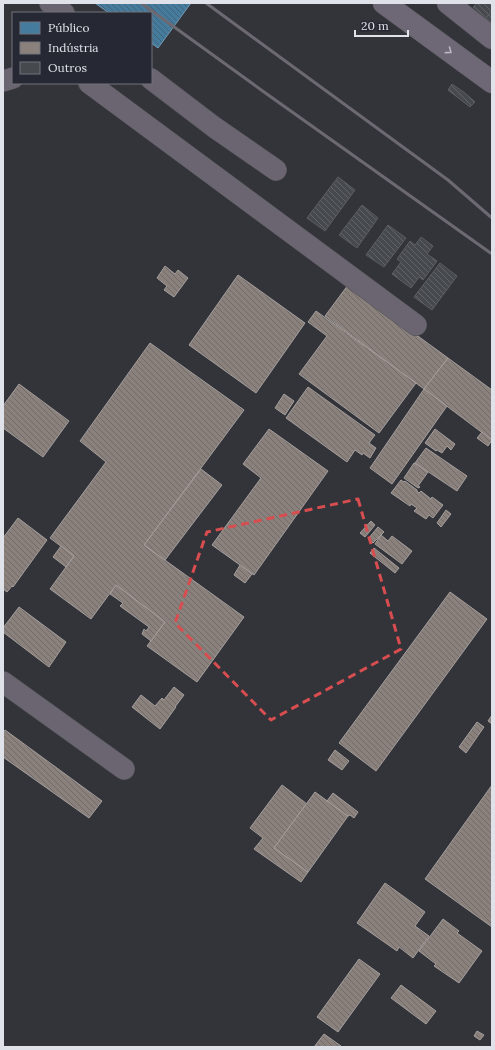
<svg xmlns="http://www.w3.org/2000/svg" width="495" height="1050" font-family="Lora,serif">
<style>
.public{fill:url(#public-back-hatch);stroke:#749ab4}
.industry{fill:url(#industry-back-hatch);stroke:#a49e9d}
.building{fill:url(#building-back-hatch);stroke:#5a5d62}
.lines{fill:none;stroke-linecap:round;stroke-linejoin:round}
.minor-casing{stroke:#505155;stroke-width:22}
.major-casing{stroke:#505155;stroke-width:23}
.minor{stroke:#6a6570;stroke-width:21}
.major{stroke:#6e6775;stroke-width:22}
.rail{stroke:#6d6972;stroke-width:3}
.oneway{stroke:#b8b7c0}
.marked{fill:none;stroke:#d84d4f;stroke-width:3;stroke-dasharray:8 5;stroke-linejoin:round}
</style>
<defs>
<pattern id="public-back-hatch" width="6" height="6" patternUnits="userSpaceOnUse"><rect width="6" height="6" fill="#457b9d"/><path d="M-1 5l2 2M0 0l6 6M5-1l2 2" fill="none" stroke="#446276"/></pattern>
<pattern id="industry-back-hatch" width="6" height="6" patternUnits="userSpaceOnUse"><rect width="6" height="6" fill="#8a817c"/><path d="M-1 5l2 2M0 0l6 6M5-1l2 2" fill="none" stroke="#716c69"/></pattern>
<pattern id="building-back-hatch" width="6" height="6" patternUnits="userSpaceOnUse"><rect width="6" height="6" fill="#46494d"/><path d="M-1 5l2 2M0 0l6 6M5-1l2 2" fill="none" stroke="#606367"/></pattern>
</defs>
<rect width="100%" height="100%" fill="#33343a"/>
<path class="public" d="M95,3H191L158,48L151,43V13H109Z"/>
<g class="industry">
<path d="M165,266L175,274L178,270L188,278L174,297L164,290L167,286L157,278Z"/>
<path d="M238,275L305,323L256,393L189,345Z"/>
<path d="M348,285L448,358L424,389L325,316Z"/>
<path d="M316,311L416,383L379,433L299,374L327,336L308,322Z"/>
<path d="M150,343L244,410L144,545L244,617L197,682L147,646L165,622L116,585L91,619L50,589L74,556L50,538L106,462L80,441Z"/>
<path d="M448,358L492,390V440L424,389Z"/>
<path d="M19,384L69,421L43,457L3,428V406Z"/>
<path d="M308,387L375,435L369,443L376,448L370,458L363,453L362,455L355,450L347,462L286,418Z"/>
<path d="M424,389L447,406L392,484L370,468Z"/>
<path d="M284,394L294,401L285,415L275,408Z"/>
<path d="M269,429L328,471L254,575L212,545L261,478L243,464Z"/>
<path d="M435,429L455,444L451,450L447,446L442,453L437,450L436,451L425,443Z"/>
<path d="M482,432L492,440L488,446L477,438Z"/>
<path d="M426,448L467,476L457,491L415,463Z"/>
<path d="M414,463L428,472L418,486L420,487L418,488L404,478Z"/>
<path d="M201,469L222,485L165,560L144,545Z"/>
<path d="M401,480L404,482L405,481L417,490V491L419,493L421,491L431,499L432,497L443,505L433,518L429,515L426,519L414,511L417,508L411,504L410,506L391,493Z"/>
<path d="M446,510L451,514L441,527L437,523Z"/>
<path d="M18,518L47,540L13,587L12,586L7,592L3,589V538Z"/>
<path d="M371,521L375,525L365,537L360,533Z"/>
<path d="M378,527L384,532L373,543L368,539Z"/>
<path d="M381,535L388,541L392,536L412,551L402,564L375,544Z"/>
<path d="M61,546L74,556L66,567L53,557Z"/>
<path d="M374,548L399,568L395,573L370,553Z"/>
<path d="M240,565L252,574L245,583L234,575Z"/>
<path d="M116,585L165,622L151,641L142,634L144,629L146,631L149,627L120,606L123,603L110,594Z"/>
<path d="M450,592L487,619L376,771L339,743Z"/>
<path d="M19,607L66,642L49,667L3,632V628Z"/>
<path d="M174,687L184,695L175,707H176L160,729L132,707L141,695L155,706L162,698L164,700Z"/>
<path d="M492,715V724L488,721Z"/>
<path d="M477,722L484,727L466,753L459,747Z"/>
<path d="M5,730L102,801L89,818L3,757V733Z"/>
<path d="M335,750L349,761L342,770L328,760Z"/>
<path d="M282,785L307,804L274,848L308,872L301,882L254,849L263,838L250,828Z"/>
<path d="M492,785V927L425,879Z"/>
<path d="M315,792L348,816L308,872L274,848Z"/>
<path d="M333,793L358,812L354,818L350,815L348,816L327,801Z"/>
<path d="M385,883L425,912L415,926L429,936L413,958L399,947L397,951L357,923Z"/>
<path d="M443,919L459,931L457,933L482,951L459,983L434,966L436,964L419,951Z"/>
<path d="M359,959L380,974L338,1032L317,1017Z"/>
<path d="M401,985L436,1011L426,1024L391,998Z"/>
<path d="M477,1031L484,1035L480,1040L474,1036Z"/>
<path d="M324,1034L341,1046L340,1047H314Z"/>
</g>
<g class="building">
<path d="M477,3H492V11L486,18L473,7Z"/>
<path d="M492,11V23L486,18Z"/>
<path d="M452,84L465,93L475,102L470,107L448,90Z"/>
<path d="M338,177L355,190L325,231L307,218Z"/>
<path d="M362,205L378,218L357,248L339,235Z"/>
<path d="M388,225L406,238L384,267L366,255Z"/>
<path d="M421,237L433,246L427,254L437,261L423,280L419,277L411,288L392,274L401,262L397,259L410,241L415,245Z"/>
<path d="M440,263L457,276L432,310L414,297Z"/>
</g>
<g class="lines">
<defs>
<g id="minor">
<path d="M50,3L64,13"/>
<path d="M151,79L214,127L276,170"/>
<path d="M3,81L13,78"/>
<path d="M89,83L416,325"/>
<path d="M3,682L124,769"/>
</g>
<g id="major">
<path d="M384,3L492,82"/>
<path d="M448,3L492,38"/>
</g>
</defs>
<use href="#minor" class="minor-casing"/>
<use href="#major" class="major-casing"/>
<use href="#minor" class="minor"/>
<use href="#major" class="major"/>
<g class="rail">
<path d="M141,3L264,92L492,254"/>
<path d="M206,3L448,180L492,218"/>
</g>
</g>
<defs><path id="oneway-chevron" d="M-2-3.5L2.5 0L-2 3.5" fill="none" stroke-width="1.6" stroke-linecap="round" stroke-linejoin="round"/></defs>
<use class="oneway" href="#oneway-chevron" transform="translate(449 51) rotate(36)"/>
<path class="marked" d="M358,499L401,649L271,720L175,623L207,532Z"/>
<rect width="495" height="1050" fill="none" stroke="#e0e2e9" stroke-width="8"/>
<rect x="12" y="12" width="140" height="72" fill="#262833" stroke="#70727c"/>
<rect x="20" y="22" width="20" height="12" fill="#457b9d" stroke="#70727c"/>
<text x="48" y="32" font-size="12" fill="#e0e2e9">Público</text>
<rect x="20" y="42" width="20" height="12" fill="#8a817c" stroke="#70727c"/>
<text x="48" y="52" font-size="12" fill="#e0e2e9">Indústria</text>
<rect x="20" y="62" width="20" height="12" fill="#46494d" stroke="#70727c"/>
<text x="48" y="72" font-size="12" fill="#e0e2e9">Outros</text>
<path d="M355 30v6h53v-6" fill="none" stroke="#e0e2e9" stroke-width="2"/>
<text x="361" y="30" font-size="12" fill="#e0e2e9" stroke="#262833" stroke-width="3" paint-order="stroke">20 m</text>
</svg>
